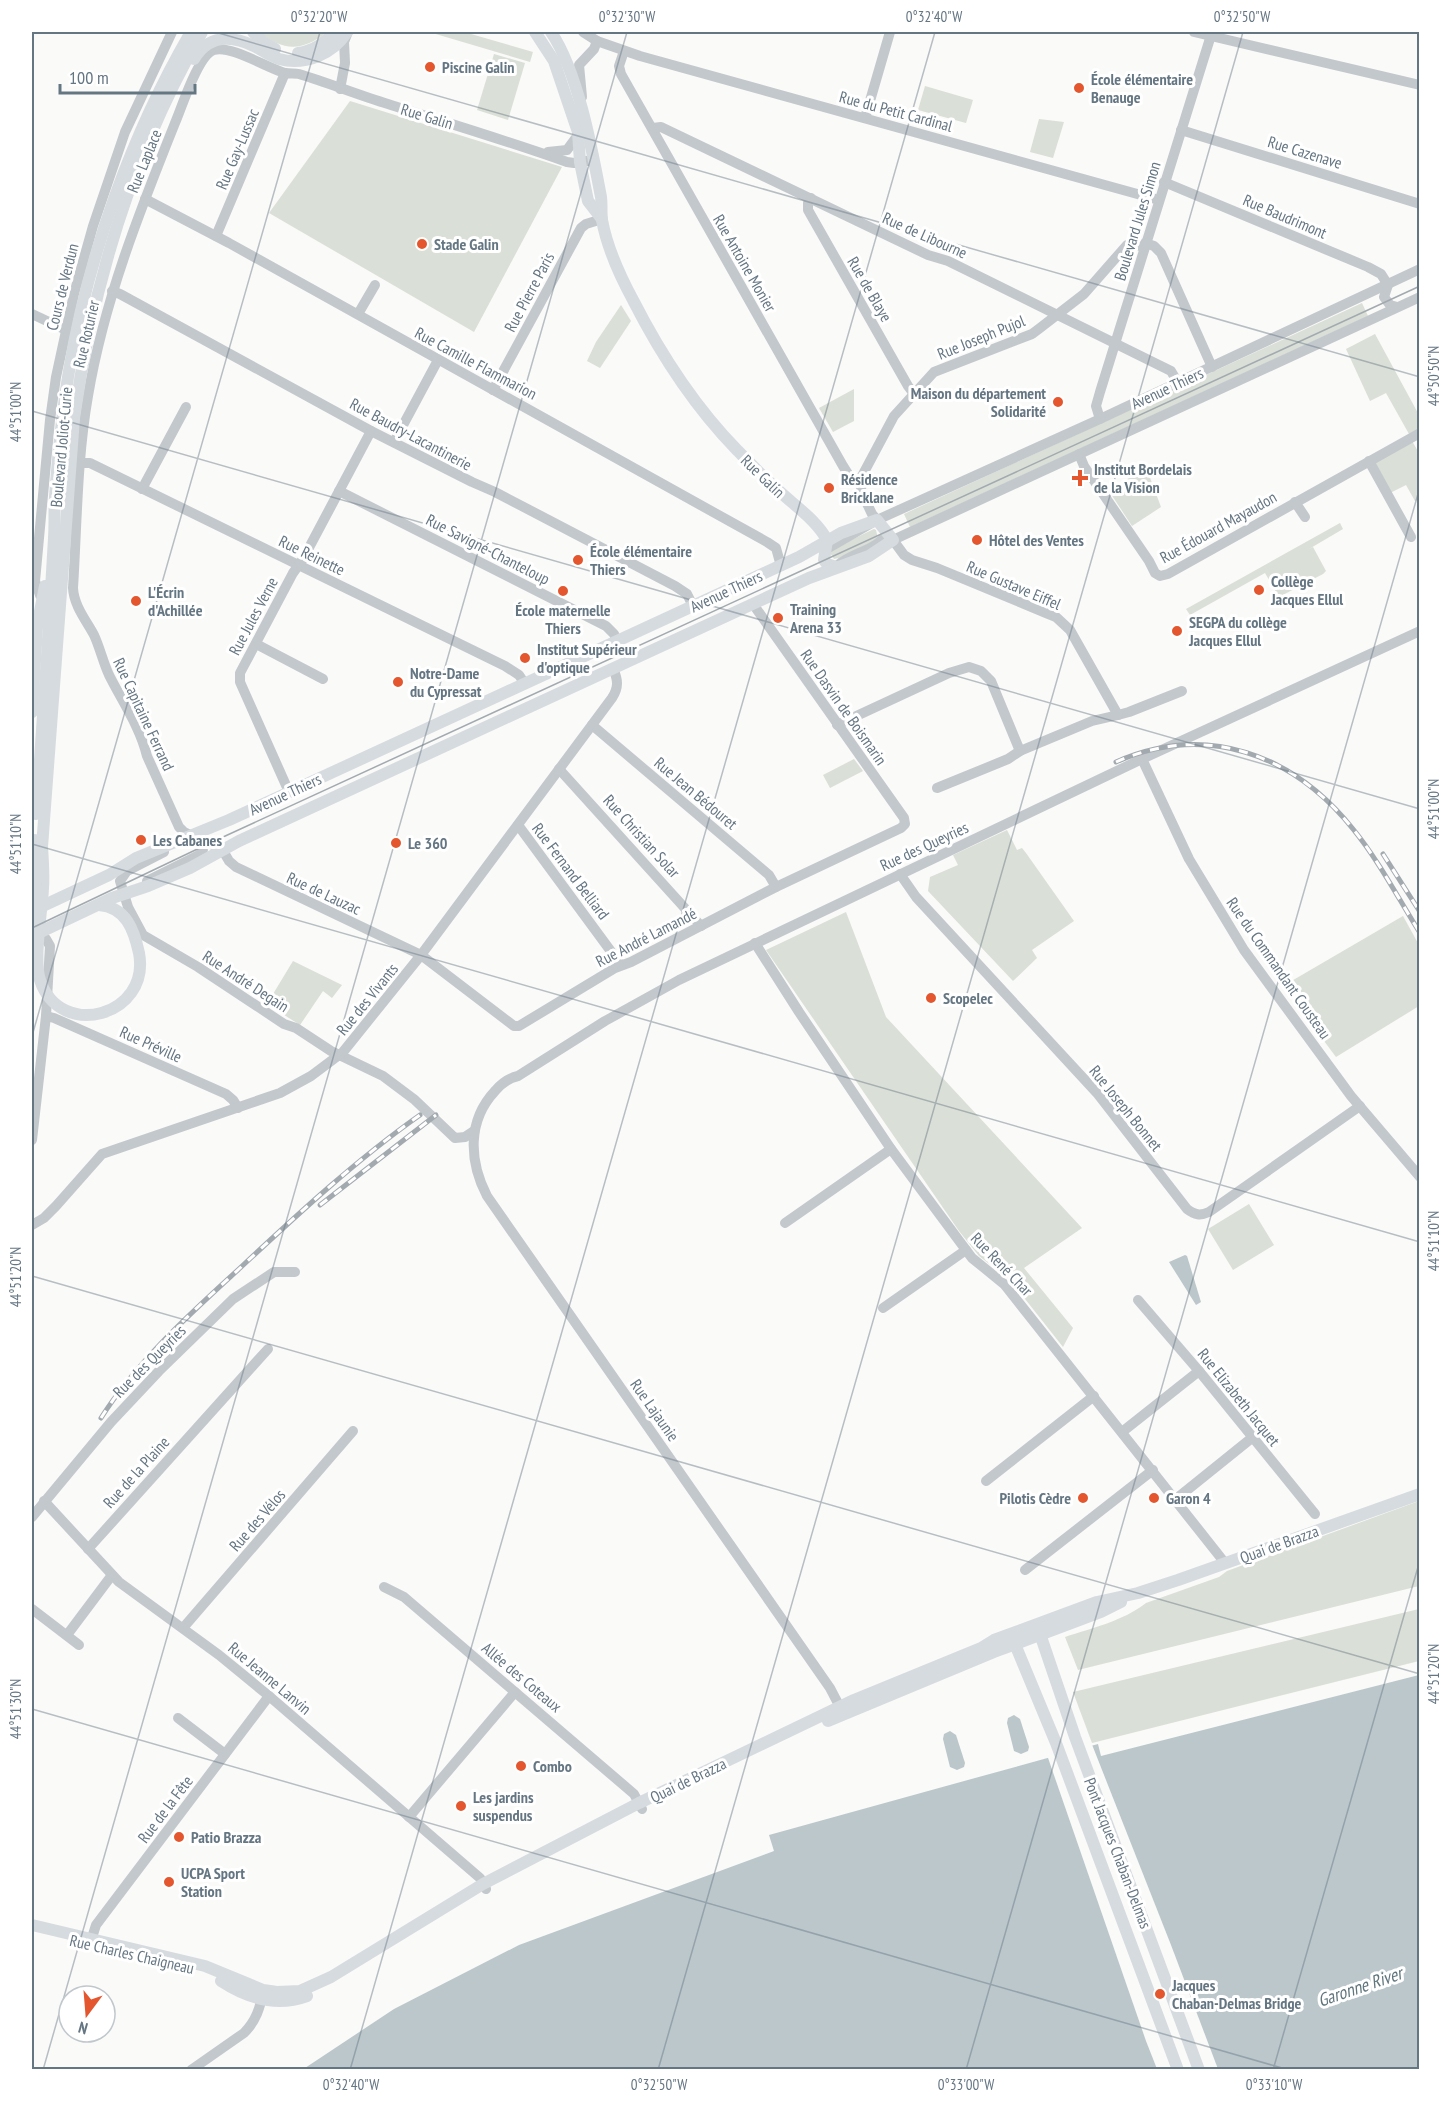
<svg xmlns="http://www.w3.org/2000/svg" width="1451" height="2101" font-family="'PT Sans Narrow',sans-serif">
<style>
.green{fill:#dadfd7}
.water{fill:#bbc7cb}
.pier{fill:#fafaf8}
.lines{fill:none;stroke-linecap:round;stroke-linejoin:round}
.minor{stroke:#c3c8cc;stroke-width:10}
.major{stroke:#d6dbdf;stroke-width:12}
.tram{stroke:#a2aab0;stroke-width:1.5}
.rail-casing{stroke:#a2aab0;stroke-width:5}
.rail{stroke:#fff;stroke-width:3;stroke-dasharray:9;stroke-linecap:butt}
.ticks{fill:none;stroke:#657683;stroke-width:1.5;stroke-opacity:0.45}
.poi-dot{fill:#e4572e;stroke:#fff;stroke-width:2}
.labels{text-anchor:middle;stroke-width:6;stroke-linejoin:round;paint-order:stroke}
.poi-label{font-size:16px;font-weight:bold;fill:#657683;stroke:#fff;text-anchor:start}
.street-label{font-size:16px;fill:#657683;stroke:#fff}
.water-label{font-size:18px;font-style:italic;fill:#60757c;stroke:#fff}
.neatline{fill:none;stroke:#657683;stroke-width:2}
.ticks-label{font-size:15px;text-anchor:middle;fill:#657683}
</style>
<rect width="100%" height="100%" fill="#fafaf8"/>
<g class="green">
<path d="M259,32H327C302,52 283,51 259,32Z"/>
<path d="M429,32H464L533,52L530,62Z"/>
<path d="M494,54L525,63L508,120L477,110Z"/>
<path d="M925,86L973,100L966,123L918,110Z"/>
<path d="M350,101L562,167L474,332L269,213Z"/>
<path d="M1039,119L1064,122L1053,158L1030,152Z"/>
<path d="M1362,303L1368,316L910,527L904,514Z"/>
<path d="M621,305L631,321L600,368L587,361L596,342Z"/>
<path d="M1375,334L1419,415V429L1409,434L1386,393L1370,401L1346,349Z"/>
<path d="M854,389V421L833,432L819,408Z"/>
<path d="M1412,441L1419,453V499L1415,501L1406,485L1390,493L1373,462Z"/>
<path d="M1146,467L1161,507L1132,526L1109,491Z"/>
<path d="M1340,523L1343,529L1309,549L1313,547L1326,571L1323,574L1279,597L1265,573L1190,615L1186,609Z"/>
<path d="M874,529L876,530L878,539L839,558L834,559L830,553V550Z"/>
<path d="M854,759L863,771L830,788L823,775Z"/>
<path d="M1007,830L1017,850L1022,848L1026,853L1074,921L1032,950L1037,958L1013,981L928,891L930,877L958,865L953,855Z"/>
<path d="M846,912L886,1017L1082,1228L1024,1268L1073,1328L1063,1347L1010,1280L979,1256L959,1231L766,950Z"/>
<path d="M1403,916L1419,945V1006L1336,1057L1283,986Z"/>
<path d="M293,961L342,985L332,998L323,991L300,1025L267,1004Z"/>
<path d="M1249,1204L1274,1245L1233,1270L1208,1229Z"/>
<path d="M1419,1501V1586L1078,1670L1065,1637C1092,1628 1123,1621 1146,1603L1219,1577L1227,1571Z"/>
<path d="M1419,1609V1661L1092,1743L1073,1692Z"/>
</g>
<g class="water">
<path d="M1185,1255L1187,1256L1201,1302L1196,1305L1169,1262Z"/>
<path d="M1419,1675V2069L302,2070L394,2009L519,1945L774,1851L769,1835L1098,1744L1101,1756Z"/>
<path d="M1014,1715L1020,1719L1029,1747L1028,1751L1021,1754L1014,1751L1007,1723L1008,1718Z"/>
<path d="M950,1731L956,1735L965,1763L964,1767L957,1770L950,1767L943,1739L944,1734Z"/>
</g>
<path class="pier" d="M1091,1742L1171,1945L1218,2069H1157L1146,2041L1047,1755Z"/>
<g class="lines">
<g class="minor">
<path d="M583,32L597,41L640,56L1159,200"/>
<path d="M1194,32L1420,85"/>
<path d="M624,51L619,66L621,74L843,466L850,477L861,481"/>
<path d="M340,89L345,63L344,42L348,32"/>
<path d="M582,97L579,65L594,49L597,41"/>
<path d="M865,118L890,32"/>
<path d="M653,128L661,127L928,255L948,261L1171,371L1178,383"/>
<path d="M1181,130L1420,204"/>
<path d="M548,152L567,150L578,135"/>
<path d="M593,160L574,163L567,162C508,141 448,123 388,104C358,95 329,83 299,74C295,73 290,74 285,73C267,68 231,45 214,50C198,55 182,107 175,123C139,213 104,301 88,396C77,459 77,524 73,588C74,606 86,620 94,635C100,648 103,662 109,675C122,701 140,727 147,756L179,827L184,832L222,849L229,861L236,867L421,955L514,1026H519L615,968L631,962L776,887L901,828L905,824L904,818L753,604"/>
<path d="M1164,182L1368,267L1381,274L1388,285L1384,297L1390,305L1397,307"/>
<path d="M811,198L808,203V210L908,386L914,394"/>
<path d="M145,199L229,243L767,542L776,548L781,566"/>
<path d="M216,236L285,73"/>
<path d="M1145,243L1154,246L1161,253L1212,367"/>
<path d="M112,291L120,294L371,431L472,482L495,492L675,586L687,594L693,606"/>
<path d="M32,314L66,330"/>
<path d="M358,314L375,285"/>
<path d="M493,390L581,228L586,224L602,219"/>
<path d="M1100,419L1096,406L1100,392L1212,32"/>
<path d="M394,442L438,360"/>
<path d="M1079,454L1084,466L1149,561L1155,573L1160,576L1168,574L1420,433"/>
<path d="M1369,461L1411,537"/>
<path d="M81,463H90L505,666L519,675L525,684"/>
<path d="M142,489L186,407"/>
<path d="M339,491L606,626L614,634L617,641"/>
<path d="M1295,502L1305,517"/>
<path d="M877,520L872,514L861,491L862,476L894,416L934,372L1032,334L1040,328L1084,294L1127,245L1131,244L1144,247"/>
<path d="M825,550L877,520L1100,419L1420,269"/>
<path d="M838,565C851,553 881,549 887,532"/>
<path d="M43,599L40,595L35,581L50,420L56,377L74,294L93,226L125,132L172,32"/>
<path d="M256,644L323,679"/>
<path d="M1118,715L1129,712L1182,691"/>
<path d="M592,725L769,875L776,887"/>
<path d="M837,725L949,673L969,667L981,671L991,681L1020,751"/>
<path d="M1142,759L1189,859L1244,950L1351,1096L1420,1177"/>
<path d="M559,769L701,926"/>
<path d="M937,788L1008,759L1020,751L1092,721L1118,715L1070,630L1056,617L1046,613L937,568L912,560L904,555L893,540L1420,297"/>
<path d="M289,792L240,682V673L293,573L303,559L371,431"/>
<path d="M518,825L621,965"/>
<path d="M164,852L127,871L120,881L128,907L143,935L198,967L284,1024L296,1028L331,1051L383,1076L415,1100L455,1138L465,1137L474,1131"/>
<path d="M900,874L916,897L1097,1093L1187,1209C1195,1215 1200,1216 1209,1212L1360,1106"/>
<path d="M147,881L199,855L203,850L200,839"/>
<path d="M755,943L799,1012L891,1149L966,1250L972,1258L1004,1284L1225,1563"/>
<path d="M46,1016L54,1018L226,1094L233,1100L238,1108"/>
<path d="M32,1140L46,1016L50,946L46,939L32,932"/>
<path d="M785,1223L891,1149"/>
<path d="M32,1225L44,1218L56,1206L102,1154L280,1093L311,1076L343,1052L421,955L612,698C619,687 618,680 613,668"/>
<path d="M1138,1300L1199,1371L1315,1514"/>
<path d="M883,1308L966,1250"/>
<path d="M1122,1432L1199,1371"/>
<path d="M986,1481L1094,1396"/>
<path d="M1176,1499L1253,1437"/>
<path d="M44,1501L119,1582L219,1655L269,1696L480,1878L486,1889"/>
<path d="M32,1517L111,1422L159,1371L233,1299L274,1272H295"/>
<path d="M88,1549L268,1349"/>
<path d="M1025,1570L1153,1470"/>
<path d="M384,1587L404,1597L634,1794L642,1809"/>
<path d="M32,1609L79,1645"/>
<path d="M183,1628L353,1431"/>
<path d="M67,1635L112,1575"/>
<path d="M843,1713L830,1688L487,1196C469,1161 467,1121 495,1091C501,1084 509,1078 518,1076L605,1021L679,980L1142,759L1420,631"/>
<path d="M178,1718L225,1754"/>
<path d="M409,1817L515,1692"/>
<path d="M90,1944L96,1925L269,1696"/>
<path d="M191,2070L244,2033C256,2021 260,2008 263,1992"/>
</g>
<g class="major">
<path d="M253,32L263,42L275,49"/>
<path d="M535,32L554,61L578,132L580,162L588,201L602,219"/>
<path d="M551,32C578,72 592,149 601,197C602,204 601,212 602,220C607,247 620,276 633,300C660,353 695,407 737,450C750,463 762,476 776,488C792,504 816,519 827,540"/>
<path d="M298,53C314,51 324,43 335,32"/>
<path d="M194,59C208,35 231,35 254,46C262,50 270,56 279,59C305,66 333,54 347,32"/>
<path d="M827,540L824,560L827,564L836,567"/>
<path d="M32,712L37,627L45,586"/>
<path d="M36,814C43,722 49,630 54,538C55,524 54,511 55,497C58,455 62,413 69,371C88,256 132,133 191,32"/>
<path d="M35,840V884"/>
<path d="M99,905C126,907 134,930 139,953C151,1016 60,1041 40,980C33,959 42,912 43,888C44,875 43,861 42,847L74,418C93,283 134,150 202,32"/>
<path d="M32,911L109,875L136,858L229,820L799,557L841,533L877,520L893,540L869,556L809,578L239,841L190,868L148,886L112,898L32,936"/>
<path d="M32,927L36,878"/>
<path d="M1038,1628L1075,1737L1199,2070"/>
<path d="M1012,1637L1056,1743L1178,2070"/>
<path d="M828,1721L994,1652L1101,1612L1121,1602"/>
<path d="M32,1925L205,1966L263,1990L277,1992L300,1991L331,1977L483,1884L639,1803L854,1700L981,1648L994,1640L1097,1602L1138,1593L1178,1580L1420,1494"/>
<path d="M221,1981C247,1998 277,2007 307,1996"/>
</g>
<path class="tram" d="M32,928L210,843L1420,286"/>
<defs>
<g id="rail">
<path d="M1116,762C1206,722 1293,754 1353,829C1379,861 1398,898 1420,933"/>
<path d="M1383,854L1420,912"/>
<path d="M320,1205L436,1115"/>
<path d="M101,1418C137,1361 190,1314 240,1268C297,1215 356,1160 420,1115"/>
</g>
</defs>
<use href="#rail" class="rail-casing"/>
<use href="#rail" class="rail"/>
</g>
<path class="ticks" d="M215,32L1420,377M32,411L1420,809M32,844L1420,1242M32,1036L320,32M32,1276L1420,1674M32,1709L1289,2070M43,2070L627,32M350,2070L935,32M658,2070L1243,32M966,2070L1420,487M1273,2070L1420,1560"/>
<g class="poi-dot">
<circle cx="430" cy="67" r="6"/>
<circle cx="1079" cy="88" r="6"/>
<circle cx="422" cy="244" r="6"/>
<circle cx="1058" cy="402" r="6"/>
<path d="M1077 469h6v6h6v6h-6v6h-6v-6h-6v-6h6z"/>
<circle cx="829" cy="488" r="6"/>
<circle cx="977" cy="540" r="6"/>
<circle cx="578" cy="560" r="6"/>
<circle cx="1259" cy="590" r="6"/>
<circle cx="563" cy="591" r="6"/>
<circle cx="136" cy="601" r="6"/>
<circle cx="778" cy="618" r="6"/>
<circle cx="1177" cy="631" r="6"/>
<circle cx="525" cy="658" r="6"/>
<circle cx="398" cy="682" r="6"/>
<circle cx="141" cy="840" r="6"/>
<circle cx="396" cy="843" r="6"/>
<circle cx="931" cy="998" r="6"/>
<circle cx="1083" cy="1498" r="6"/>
<circle cx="1154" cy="1498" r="6"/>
<circle cx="521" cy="1766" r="6"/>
<circle cx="461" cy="1806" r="6"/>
<circle cx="179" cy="1837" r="6"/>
<circle cx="169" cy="1882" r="6"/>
<circle cx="1160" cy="1994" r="6"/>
</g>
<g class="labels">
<g class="poi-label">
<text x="442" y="73">Piscine Galin</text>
<text x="1091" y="85">École élémentaire<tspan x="1091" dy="18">Benauge</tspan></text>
<text x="434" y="250">Stade Galin</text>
<text x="1046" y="399" text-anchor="end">Maison du département<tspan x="1046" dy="18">Solidarité</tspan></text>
<text x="1094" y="475">Institut Bordelais<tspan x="1094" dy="18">de la Vision</tspan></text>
<text x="841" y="485">Résidence<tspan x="841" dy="18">Bricklane</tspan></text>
<text x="989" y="546">Hôtel des Ventes</text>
<text x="590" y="557">École élémentaire<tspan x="590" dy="18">Thiers</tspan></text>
<text x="1271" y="587">Collège<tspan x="1271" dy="18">Jacques Ellul</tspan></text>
<text x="148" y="598">L'Écrin<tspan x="148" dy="18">d'Achillée</tspan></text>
<text x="790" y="615">Training<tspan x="790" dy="18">Arena 33</tspan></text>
<text x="563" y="616" text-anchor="middle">École maternelle<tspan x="563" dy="18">Thiers</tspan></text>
<text x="1189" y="628">SEGPA du collège<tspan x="1189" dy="18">Jacques Ellul</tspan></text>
<text x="537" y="655">Institut Supérieur<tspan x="537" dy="18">d'optique</tspan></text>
<text x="410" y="679">Notre-Dame<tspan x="410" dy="18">du Cypressat</tspan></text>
<text x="153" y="846">Les Cabanes</text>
<text x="408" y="849">Le 360</text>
<text x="943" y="1004">Scopelec</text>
<text x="1071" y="1504" text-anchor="end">Pilotis Cèdre</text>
<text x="1166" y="1504">Garon 4</text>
<text x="533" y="1772">Combo</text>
<text x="473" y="1803">Les jardins<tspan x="473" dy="18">suspendus</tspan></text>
<text x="191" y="1843">Patio Brazza</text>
<text x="181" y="1879">UCPA Sport<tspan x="181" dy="18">Station</tspan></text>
<text x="1172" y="1991">Jacques<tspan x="1172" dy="18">Chaban-Delmas Bridge</tspan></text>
</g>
<g class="street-label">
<text transform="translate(896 111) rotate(15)" y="6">Rue du Petit Cardinal</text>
<text transform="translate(427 116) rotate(17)" y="6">Rue Galin</text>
<text transform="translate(237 149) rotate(-67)" y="6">Rue Gay-Lussac</text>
<text transform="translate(1305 152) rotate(17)" y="6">Rue Cazenave</text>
<text transform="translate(144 161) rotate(-68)" y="6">Rue Laplace</text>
<text transform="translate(1285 216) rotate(23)" y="6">Rue Baudrimont</text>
<text transform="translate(1137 221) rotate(-73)" y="6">Boulevard Jules Simon</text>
<text transform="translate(925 235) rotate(24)" y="6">Rue de Libourne</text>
<text transform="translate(745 263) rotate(60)" y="6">Rue Antoine Monier</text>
<text transform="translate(62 287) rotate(-76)" y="6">Cours de Verdun</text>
<text transform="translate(870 289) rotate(60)" y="6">Rue de Blaye</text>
<text transform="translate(529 292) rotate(-62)" y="6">Rue Pierre Paris</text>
<text transform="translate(86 334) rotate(-77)" y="6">Rue Roturier</text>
<text transform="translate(981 337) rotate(-22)" y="6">Rue Joseph Pujol</text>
<text transform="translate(476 363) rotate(28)" y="6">Rue Camille Flammarion</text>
<text transform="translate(1167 388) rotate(-25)" y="6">Avenue Thiers</text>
<text transform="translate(411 434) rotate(28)" y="6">Rue Baudry-Lacantinerie</text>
<text transform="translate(61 447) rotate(-85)" y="6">Boulevard Joliot-Curie</text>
<text transform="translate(763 476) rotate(44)" y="6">Rue Galin</text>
<text transform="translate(1218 527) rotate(-29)" y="6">Rue Édouard Mayaudon</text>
<text transform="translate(488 549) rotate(27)" y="6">Rue Savigné-Chanteloup</text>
<text transform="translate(312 555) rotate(26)" y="6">Rue Reinette</text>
<text transform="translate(1014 585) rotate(23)" y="6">Rue Gustave Eiffel</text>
<text transform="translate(726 591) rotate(-25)" y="6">Avenue Thiers</text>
<text transform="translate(253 616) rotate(-62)" y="6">Rue Jules Verne</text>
<text transform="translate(844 707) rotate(55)" y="6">Rue Dasvin de Boismarin</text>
<text transform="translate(144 714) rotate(65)" y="6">Rue Capitaine Ferrand</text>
<text transform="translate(696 793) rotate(40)" y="6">Rue Jean Bédouret</text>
<text transform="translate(285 794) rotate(-25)" y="6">Avenue Thiers</text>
<text transform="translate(642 836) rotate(48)" y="6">Rue Christian Solar</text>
<text transform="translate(924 846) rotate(-25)" y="6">Rue des Queyries</text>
<text transform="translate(571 871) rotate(53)" y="6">Rue Fernand Belliard</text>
<text transform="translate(324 893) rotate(25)" y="6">Rue de Lauzac</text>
<text transform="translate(646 937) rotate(-27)" y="6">Rue André Lamandé</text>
<text transform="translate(1279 968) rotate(55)" y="6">Rue du Commandant Cousteau</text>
<text transform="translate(246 981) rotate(33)" y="6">Rue André Degain</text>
<text transform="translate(367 999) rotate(-51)" y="6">Rue des Vivants</text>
<text transform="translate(151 1044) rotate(24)" y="6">Rue Préville</text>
<text transform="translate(1126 1108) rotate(51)" y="6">Rue Joseph Bonnet</text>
<text transform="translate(1002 1264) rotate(46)" y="6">Rue René Char</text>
<text transform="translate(149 1361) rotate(-45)" y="6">Rue des Queyries</text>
<text transform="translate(1239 1397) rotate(51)" y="6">Rue Elizabeth Jacquet</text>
<text transform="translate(655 1410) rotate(55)" y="6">Rue Lajaunie</text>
<text transform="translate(136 1472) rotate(-48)" y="6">Rue de la Plaine</text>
<text transform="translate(257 1520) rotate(-49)" y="6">Rue des Vélos</text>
<text transform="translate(1279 1544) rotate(-20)" y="6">Quai de Brazza</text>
<text transform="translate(522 1677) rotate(40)" y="6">Allée des Coteaux</text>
<text transform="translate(270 1678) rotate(40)" y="6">Rue Jeanne Lanvin</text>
<text transform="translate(688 1780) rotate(-26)" y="6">Quai de Brazza</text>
<text transform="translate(165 1809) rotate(-53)" y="6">Rue de la Fête</text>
<text transform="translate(1118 1853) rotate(69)" y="6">Pont Jacques Chaban-Delmas</text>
<text transform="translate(132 1954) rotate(13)" y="6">Rue Charles Chaigneau</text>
</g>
<g class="water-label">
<text transform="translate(1360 1987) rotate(-19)" y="6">Garonne River</text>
</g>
</g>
<rect width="1451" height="2101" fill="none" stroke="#ffffff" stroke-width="66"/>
<g transform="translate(87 2014) rotate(196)"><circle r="28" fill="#ffffff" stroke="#c1c8cd" stroke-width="1.5"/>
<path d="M0-4.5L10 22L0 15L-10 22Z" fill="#e4572e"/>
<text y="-9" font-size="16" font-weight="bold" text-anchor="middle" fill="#657683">N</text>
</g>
<path d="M60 84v9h135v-9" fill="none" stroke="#657683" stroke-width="3"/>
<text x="69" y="84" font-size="18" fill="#657683" stroke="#ffffff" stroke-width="4.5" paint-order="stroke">100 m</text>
<rect x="33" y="33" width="1385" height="2035" class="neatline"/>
<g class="ticks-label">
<text x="319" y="22">0°32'20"W</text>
<text x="627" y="22">0°32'30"W</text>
<text x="934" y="22">0°32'40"W</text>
<text x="1242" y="22">0°32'50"W</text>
<text transform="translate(1434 376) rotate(-90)" y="5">44°50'50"N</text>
<text transform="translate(16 412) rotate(-90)" y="5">44°51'00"N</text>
<text transform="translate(1434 809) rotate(-90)" y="5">44°51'00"N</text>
<text transform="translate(16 844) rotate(-90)" y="5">44°51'10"N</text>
<text transform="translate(1434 1241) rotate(-90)" y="5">44°51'10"N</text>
<text transform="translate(16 1277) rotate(-90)" y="5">44°51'20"N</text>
<text transform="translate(1434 1674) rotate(-90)" y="5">44°51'20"N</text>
<text transform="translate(16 1709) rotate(-90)" y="5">44°51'30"N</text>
<text x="351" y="2090">0°32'40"W</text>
<text x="659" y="2090">0°32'50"W</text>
<text x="966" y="2090">0°33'00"W</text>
<text x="1274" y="2090">0°33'10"W</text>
</g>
</svg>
